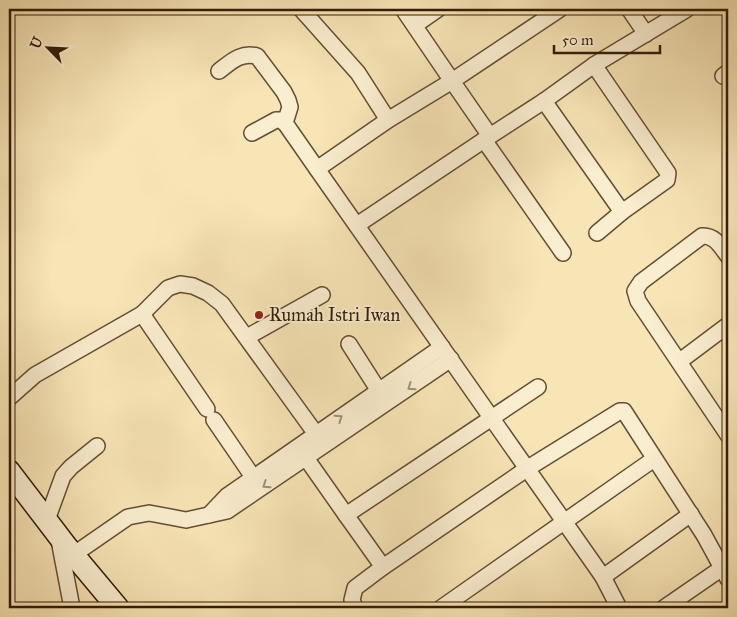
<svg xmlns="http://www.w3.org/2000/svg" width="737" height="617" font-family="'IM FELL Great Primer',serif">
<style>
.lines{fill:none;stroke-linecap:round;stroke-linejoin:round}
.street-casing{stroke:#654e33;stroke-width:18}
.secondary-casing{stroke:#341c07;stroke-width:24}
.street{stroke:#faeed0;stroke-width:15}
.secondary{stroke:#faeed0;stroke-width:21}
.oneway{stroke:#a19076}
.poi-dot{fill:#8f2418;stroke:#faeed0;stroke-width:2}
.labels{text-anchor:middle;stroke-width:4;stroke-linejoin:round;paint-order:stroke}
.poi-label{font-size:18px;fill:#341c07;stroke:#faeed0;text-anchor:start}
</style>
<rect width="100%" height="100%" fill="#f8e5b6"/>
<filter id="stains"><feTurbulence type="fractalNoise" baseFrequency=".004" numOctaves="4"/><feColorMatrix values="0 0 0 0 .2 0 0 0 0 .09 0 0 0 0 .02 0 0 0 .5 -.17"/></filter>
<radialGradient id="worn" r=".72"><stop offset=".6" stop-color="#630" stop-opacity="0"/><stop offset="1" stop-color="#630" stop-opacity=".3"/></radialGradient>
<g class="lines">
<defs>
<g id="street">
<path d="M301,9L358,73L388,120"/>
<path d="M629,9L646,34"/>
<path d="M415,25L438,9"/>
<path d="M219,71C231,62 240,52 257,56L284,92L288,100L290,107L285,123L317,169L388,120L452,81L403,9"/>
<path d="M723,76L728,72"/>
<path d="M544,101L622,212L667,180L668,173L594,65"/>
<path d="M252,133L276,120H280L285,123"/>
<path d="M490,136L544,101L594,65L687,9"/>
<path d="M484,140L563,253"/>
<path d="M317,169L603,577L619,608"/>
<path d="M357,225L490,136L452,81L560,9"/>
<path d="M597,233L622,212"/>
<path d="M728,256C721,247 715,235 702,236L641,282L635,291L638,301L728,435"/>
<path d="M142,314L207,409"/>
<path d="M247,337L322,295"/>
<path d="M349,344L379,391"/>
<path d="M680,361L728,325"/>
<path d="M9,398L35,375L142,314L168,288L180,284L193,286L208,293L222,304L316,434"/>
<path d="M214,420L253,477"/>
<path d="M306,458L346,515L538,387"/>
<path d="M209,515L227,496L442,347"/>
<path d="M346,515L383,567"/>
<path d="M47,520L63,476L71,467L97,446"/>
<path d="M59,540L72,608"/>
<path d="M73,555L128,517L149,513L186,520L227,511L451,359"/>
<path d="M603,577L691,514"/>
<path d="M355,608L352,600L355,588L383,567L528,468L620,411H624L704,535L728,579"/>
<path d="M441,608L654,459"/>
<path d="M664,608L722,568"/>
</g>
<path id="secondary" d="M9,471L67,547L118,608"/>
</defs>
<use href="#street" class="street-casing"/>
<use href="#secondary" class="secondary-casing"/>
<use href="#street" class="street"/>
<use href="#secondary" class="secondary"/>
</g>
<defs><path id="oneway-chevron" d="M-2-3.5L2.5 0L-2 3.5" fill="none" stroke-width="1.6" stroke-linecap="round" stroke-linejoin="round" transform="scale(1.25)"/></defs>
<g class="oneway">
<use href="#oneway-chevron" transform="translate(411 387) rotate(145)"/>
<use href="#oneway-chevron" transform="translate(339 418) rotate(-34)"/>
<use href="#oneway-chevron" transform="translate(266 485) rotate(146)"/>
</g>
<circle class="poi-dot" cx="259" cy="315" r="5"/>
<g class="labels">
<g class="poi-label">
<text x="269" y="321">Rumah Istri Iwan</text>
</g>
</g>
<rect width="737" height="617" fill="none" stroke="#f8e5b6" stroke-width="30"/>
<rect x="10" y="10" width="717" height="597" fill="none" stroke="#341c07" stroke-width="2.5"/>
<rect x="15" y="15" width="707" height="587" fill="none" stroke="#341c07"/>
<g transform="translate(48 48) rotate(294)" stroke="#faeed0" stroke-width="4" paint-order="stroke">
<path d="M0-4L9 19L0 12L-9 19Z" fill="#341c07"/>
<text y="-8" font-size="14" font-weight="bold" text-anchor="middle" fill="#341c07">U</text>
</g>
<path d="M554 45v8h106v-8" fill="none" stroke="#341c07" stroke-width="2.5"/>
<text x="562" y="45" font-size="15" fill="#341c07" stroke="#faeed0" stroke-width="4" paint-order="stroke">50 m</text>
<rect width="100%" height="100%" filter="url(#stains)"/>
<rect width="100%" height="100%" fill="url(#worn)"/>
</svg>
